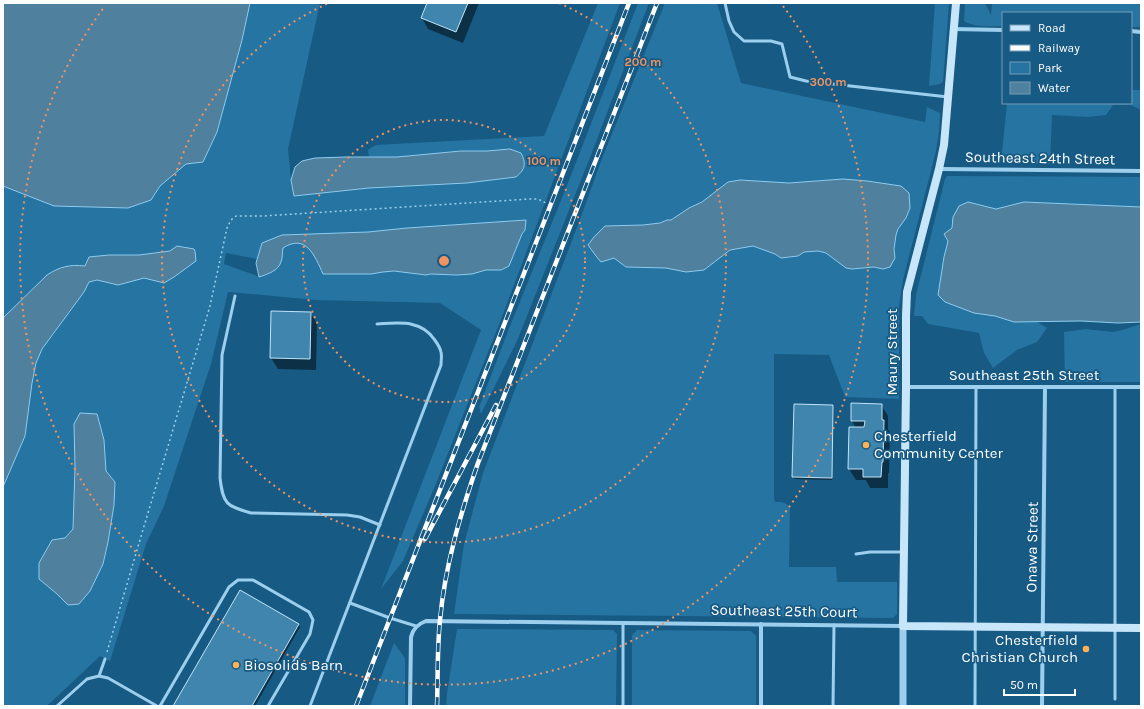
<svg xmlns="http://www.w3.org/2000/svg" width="1144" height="709" font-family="Karla,sans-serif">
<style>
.green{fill:#2574a2;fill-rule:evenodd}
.water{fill:#4f809e;stroke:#8eccf0}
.shadow{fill:#0007}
.building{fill:#3f85ae;stroke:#c1e4f9}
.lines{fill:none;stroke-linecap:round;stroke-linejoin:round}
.path{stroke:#9bcfed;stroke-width:1.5;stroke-dasharray:2 3;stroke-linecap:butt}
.service{stroke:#9bcfed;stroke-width:3}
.minor{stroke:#9bcfed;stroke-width:4}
.tertiary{stroke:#9bcfed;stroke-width:7}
.secondary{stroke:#c8e6f9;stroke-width:8}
.rail-casing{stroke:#fff;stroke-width:4.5}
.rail{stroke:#175a84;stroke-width:3;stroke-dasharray:9;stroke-linecap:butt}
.ring{fill:none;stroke:#f09361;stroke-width:2;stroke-dasharray:2 4}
.poi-dot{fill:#ffb157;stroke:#175a84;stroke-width:1.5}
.labels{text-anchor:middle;stroke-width:3.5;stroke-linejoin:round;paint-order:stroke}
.street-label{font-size:15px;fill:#fff;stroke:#175a84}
.poi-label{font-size:15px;fill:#fff;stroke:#175a84;text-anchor:start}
.centre{fill:#f09361;stroke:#175a84;stroke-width:2}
.ring-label{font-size:12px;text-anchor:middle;font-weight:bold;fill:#f09361;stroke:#175a84;stroke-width:3.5;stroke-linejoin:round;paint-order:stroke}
</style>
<rect width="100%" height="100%" fill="#175a84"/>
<g class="green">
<path d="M250,3H320L288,149L291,179L294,196L369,188L467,183L517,177L510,149L487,151H461L397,157H369L368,150L376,145L544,136L598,3H620L502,317L435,486L403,561L381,589L481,330L440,303L316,300L228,292L211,364L164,506L146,544L110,661L100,656L47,706H3V487L25,436L32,383L36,363L42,349L84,292L89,282L97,280L118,285L144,278L164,283L177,246L170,251L139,255H109L85,266L76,265L55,270L47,275L3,318V186L54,206L151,200L160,186L186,164L203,162L217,132L242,40ZM526,220L525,230L501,270H486L472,274L457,275L430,274L426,275L394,271L383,272L371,274H323C320,267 317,257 312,251C305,243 292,240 284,247C276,254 266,268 260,277L224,264L226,253L257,259L262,243L407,228ZM104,440L106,471L115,482L114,505L108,542L103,564L57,594L39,579V563L52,540L65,538L73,529L75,468Z"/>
<path d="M638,3H649L591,155L517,341L481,414L479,407L508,331L566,188Z"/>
<path d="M665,3H717L741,83L925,122L927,107L940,113L939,132L936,151L903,280L899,306V399L845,397L829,355L774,354V499L775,502C782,502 786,502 790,508L789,567H836L837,582H897V614L893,618L454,614L464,544L483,473L579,222L603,156ZM843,179L867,181L901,186L909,193L906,218L898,229L896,235L894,249L895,258L883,269L874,267L852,269L846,268L826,253L818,251L804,252L798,256L781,258L775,254L753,246L730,250L704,270L686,272L666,268L626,267L614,257L601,262L605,226L643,225L660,223L667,220H671L689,208L702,202L728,182L740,180L789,183Z"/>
<path d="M935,3H949L943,82L940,84L929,86Z"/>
<path d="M965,3H985L991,15L992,3H1141V27H1131V13H1003V26C990,26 975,28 964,21Z"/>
<path d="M1131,90H1141V110L1131,105H1113L1106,115L1088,117L1052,115L1050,164L1001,162L1007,103H1131Z"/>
<path d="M947,176L1141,177V207L1024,202L996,209L968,202L953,216L952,228L944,257L995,316L1014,322H1037L1047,328L1037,342L1017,350L993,368L984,353L979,333L928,324L922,316H914L916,295L945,179Z"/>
<path d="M1141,324V382H1065L1064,332L1086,329L1112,332L1122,330Z"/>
<path d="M457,629L613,630L617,634L616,706H446L447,693Z"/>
<path d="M637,630L751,631L756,636V706H632V635Z"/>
<path d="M394,643L405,658V706H370Z"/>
</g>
<g class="water">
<path d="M3,3H250L242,40L217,132L203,162L186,164L160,186L151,200L128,208L54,206L3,186Z"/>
<path d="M510,149L521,153C526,163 526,169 516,177L467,183L369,188L294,196L291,180L295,167L302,161L315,158L346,157H397L461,151H487Z"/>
<path d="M843,179L867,181L901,186L909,193L910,208L906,218L898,229L896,235L894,249L895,258L890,267L883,269L874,267L852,269L846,268L826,253L818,251L804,252L798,256L781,258L775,254L753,246L730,250L704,270L686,272L666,268L626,267L614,258L601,262L596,256L588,245L594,237L605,226L643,225L660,223L667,220H671L689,208L702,202L728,182L740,180L789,183Z"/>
<path d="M968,202L996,209L1024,202L1141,207V322L1118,323L1081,321L1014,322L995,316L974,313L945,302L938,295L944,257L948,241L944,234L952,228L953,217L959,206Z"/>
<path d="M526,220L525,230L522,234L509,266L501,270H486L472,274L457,275L430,274L426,275L394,271L383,272L371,274H323C315,256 306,233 283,248C282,252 283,257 281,262C278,271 268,274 259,277L256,263L262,243L282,235L368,232L407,228Z"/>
<path d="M177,246L194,249L195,251L196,261L174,277L164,283L144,278L118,285L97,280L89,282L84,292L42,349L36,363L32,383L25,436L3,487V318L47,275C59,267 70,264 85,266L89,257L109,255H139L170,251Z"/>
<path d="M80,413L97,414L104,440L106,471L115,482L114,505L108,542L103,564L90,591L79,604L68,605L57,594L39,579V563L52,540L65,538L73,529L75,468L74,424Z"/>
</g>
<g class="shadow">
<path d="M428,3H479L463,43L428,29L422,18Z"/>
<path d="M310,312L317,324L316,370L278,369L271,358Z"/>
<path d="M794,405L832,406L833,408L832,480L795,479L793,477Z"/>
<path d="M881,405L888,416V429L890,433L889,473H888V488H870L866,480H856L849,469L856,428L852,421Z"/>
<path d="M241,591L299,625L300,627L255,706H175Z"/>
</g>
<g class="building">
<path d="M427,3H468L456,32L421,18Z"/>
<path d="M271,311L311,312L310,359L270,358Z"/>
<path d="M851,403L882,404V420H884L883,462H882L881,477H863V469H848L849,427H864L865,421H851Z"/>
<path d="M794,404L833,405L832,478L792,477Z"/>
<path d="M240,590L299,624L252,706H173Z"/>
</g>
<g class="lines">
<path class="path" d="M107,652L142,533L210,306L227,228L231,220L236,216H263L530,199H538L546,203"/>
<g class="service">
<path d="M725,3L729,21L734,32L744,41H771L782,44L790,77L806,81L948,97"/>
<path d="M235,296L222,355L220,478C223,504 226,506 251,513L347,515L360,517L380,525"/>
<path d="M1115,387V699"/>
<path d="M856,554L870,552H904"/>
<path d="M350,603L390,618L416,626"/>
<path d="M99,676L105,659"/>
<path d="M57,706L87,679L99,676L108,678L157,706"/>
<path d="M160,706L229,587L238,580H253L309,612L313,620L310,634L268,706"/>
<path d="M310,706L441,365C441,361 442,356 441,352C440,347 437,343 434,339C420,319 398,323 377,324"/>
<path d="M623,706V623"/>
<path d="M833,706L834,625"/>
<path d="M975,706L976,387"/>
</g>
<g class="minor">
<path d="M953,29L1003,30"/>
<path d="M1131,31L1141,32"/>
<path d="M939,169L1141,171"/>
<path d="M906,387H1141"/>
<path d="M761,624V706"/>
<path d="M410,706L411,637C413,628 418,624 426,621L903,626"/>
<path d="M1042,706L1045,388"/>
</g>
<path class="tertiary" d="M903,706V626"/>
<path class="secondary" d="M956,3L944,145L939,169L907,292L906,316V387L903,626L1141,628"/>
<defs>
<g id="rail">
<path d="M425,539L496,405"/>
<path d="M356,706L629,3"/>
<path d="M437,706C438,678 437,649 440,620C445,566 460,515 478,463L657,3"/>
</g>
</defs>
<use href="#rail" class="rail-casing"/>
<use href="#rail" class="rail"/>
</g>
<g class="ring">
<circle cx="444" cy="261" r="141"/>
<path d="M559 3A282 282 0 1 1 329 3"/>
<path d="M783 6A424 424 0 1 1 105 6"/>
</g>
<g class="poi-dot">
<circle cx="866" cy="445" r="4"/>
<circle cx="1086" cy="649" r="4"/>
<circle cx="236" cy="665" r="4"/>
</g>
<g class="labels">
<g class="street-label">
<text transform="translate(1040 158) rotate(1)" y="5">Southeast 24th Street</text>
<text transform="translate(892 352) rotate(-90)" y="5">Maury Street</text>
<text x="1024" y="380">Southeast 25th Street</text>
<text transform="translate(1032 547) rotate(-89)" y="5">Onawa Street</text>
<text transform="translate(784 611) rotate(1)" y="5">Southeast 25th Court</text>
</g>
<g class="poi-label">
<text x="874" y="441">Chesterfield<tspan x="874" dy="17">Community Center</tspan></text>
<text x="1078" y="645" text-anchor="end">Chesterfield<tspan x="1078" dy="17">Christian Church</tspan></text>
<text x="244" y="670">Biosolids Barn</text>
</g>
</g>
<circle cx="444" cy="261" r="6" class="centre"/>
<g class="ring-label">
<text x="643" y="66">200 m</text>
<text x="828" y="86">300 m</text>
<text x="544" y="165">100 m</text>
</g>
<rect width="1144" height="709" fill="none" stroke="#ffffff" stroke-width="8"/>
<rect x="1002" y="12" width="130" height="92" fill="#175a84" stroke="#749cb5"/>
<rect x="1010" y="25" width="20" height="6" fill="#c8e6f9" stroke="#749cb5"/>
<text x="1038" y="32" font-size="12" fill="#ffffff">Road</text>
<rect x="1010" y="45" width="20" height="6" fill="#ffffff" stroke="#749cb5"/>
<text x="1038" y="52" font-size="12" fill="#ffffff">Railway</text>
<rect x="1010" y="62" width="20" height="12" fill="#2574a2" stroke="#749cb5"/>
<text x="1038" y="72" font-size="12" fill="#ffffff">Park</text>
<rect x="1010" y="82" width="20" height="12" fill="#4f809e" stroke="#749cb5"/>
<text x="1038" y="92" font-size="12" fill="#ffffff">Water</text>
<path d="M1004 689v6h71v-6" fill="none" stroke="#ffffff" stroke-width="2"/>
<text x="1010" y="689" font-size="12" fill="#ffffff" stroke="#175a84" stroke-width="3" paint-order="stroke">50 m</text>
</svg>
